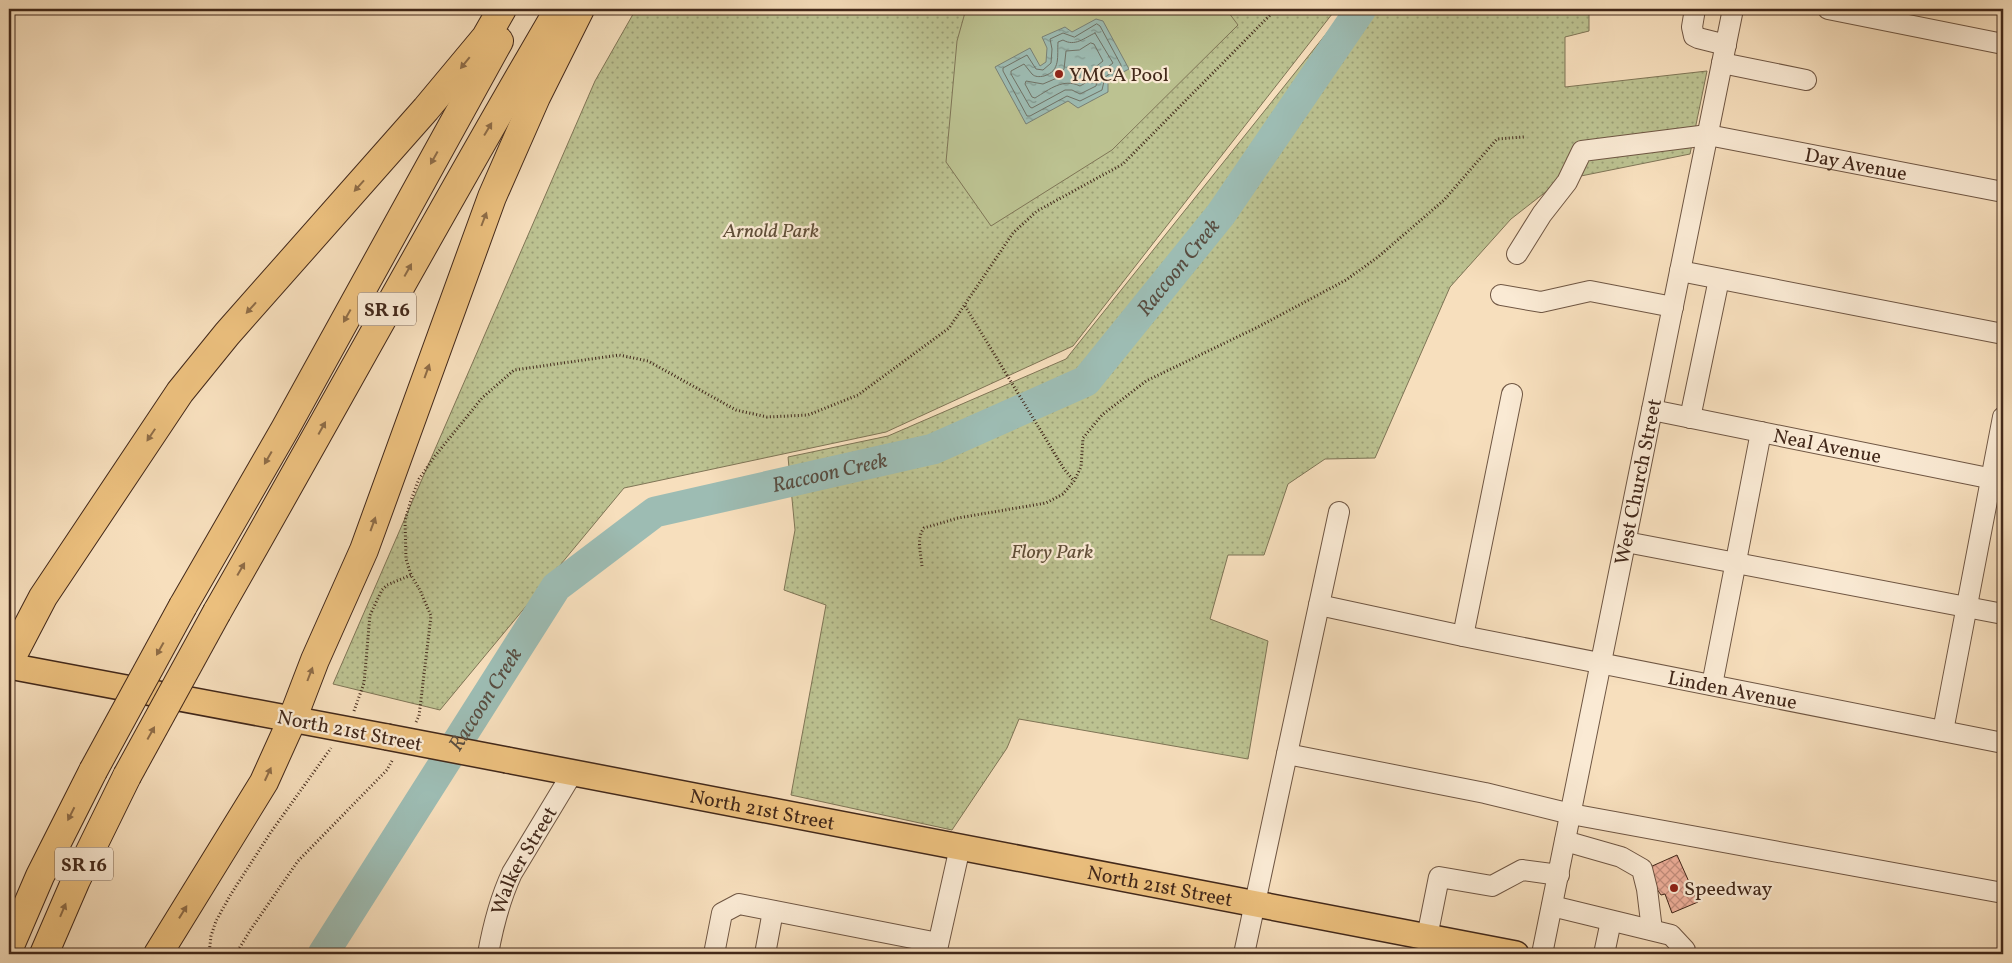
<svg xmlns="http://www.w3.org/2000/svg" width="2012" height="963" font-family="Vollkorn,serif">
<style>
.park{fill:url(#park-dots);stroke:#7f7556}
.pitch{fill:#bcc291;stroke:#7f7556}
.water{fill:url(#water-ripples);stroke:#798176}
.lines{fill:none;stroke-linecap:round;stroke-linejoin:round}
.shore{stroke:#707266;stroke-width:1}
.river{stroke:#9dbcb3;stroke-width:31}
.building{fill:url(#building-cross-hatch);stroke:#42281a}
.minor-casing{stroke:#6f5643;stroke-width:22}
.major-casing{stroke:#42281a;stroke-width:28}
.highway-casing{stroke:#42281a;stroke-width:30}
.path{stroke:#42281a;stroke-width:3;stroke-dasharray:1 2.5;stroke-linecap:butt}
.minor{stroke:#faead4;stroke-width:20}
.major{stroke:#ecc07e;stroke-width:25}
.highway{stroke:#ecc07e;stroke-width:28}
.major-bridge-casing{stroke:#42281a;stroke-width:28;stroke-linecap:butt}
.highway-bridge-casing{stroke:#42281a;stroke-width:30;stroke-linecap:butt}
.major-bridge{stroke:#ecc07e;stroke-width:25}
.highway-bridge{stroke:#ecc07e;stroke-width:28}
.oneway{fill:#8e6c47}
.poi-dot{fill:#8f2418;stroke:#faead4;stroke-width:2}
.labels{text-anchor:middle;stroke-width:4.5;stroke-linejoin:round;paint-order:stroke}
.shield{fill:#faead4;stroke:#796252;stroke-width:1}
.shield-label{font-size:19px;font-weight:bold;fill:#42281a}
.poi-label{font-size:20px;fill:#42281a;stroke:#faead4;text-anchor:start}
.street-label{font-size:20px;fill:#42281a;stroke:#faead4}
.park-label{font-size:20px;font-style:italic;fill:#604e38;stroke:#faead4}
.water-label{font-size:21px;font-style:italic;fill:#594d40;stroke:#faead4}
</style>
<defs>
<pattern id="park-dots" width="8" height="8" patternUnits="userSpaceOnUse" patternTransform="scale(1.25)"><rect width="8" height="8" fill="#bcc291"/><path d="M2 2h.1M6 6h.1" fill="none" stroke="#9a9e76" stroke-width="1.8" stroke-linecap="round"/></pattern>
<pattern id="water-ripples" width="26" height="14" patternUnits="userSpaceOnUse" patternTransform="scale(1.25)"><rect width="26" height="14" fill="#9dbcb3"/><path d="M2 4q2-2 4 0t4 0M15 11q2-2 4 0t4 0" fill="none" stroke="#829991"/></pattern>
<pattern id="building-cross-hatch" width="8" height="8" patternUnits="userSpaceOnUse" patternTransform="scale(1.25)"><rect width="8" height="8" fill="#edaf9a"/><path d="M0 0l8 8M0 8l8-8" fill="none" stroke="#c28e7d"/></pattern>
</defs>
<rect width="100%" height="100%" fill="#f7dfbd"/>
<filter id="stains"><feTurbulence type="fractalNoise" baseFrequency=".004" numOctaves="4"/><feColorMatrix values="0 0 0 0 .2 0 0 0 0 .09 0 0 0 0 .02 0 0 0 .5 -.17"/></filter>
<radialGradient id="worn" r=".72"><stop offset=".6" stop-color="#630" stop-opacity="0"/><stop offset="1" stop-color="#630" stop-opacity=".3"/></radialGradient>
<g class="park">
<path d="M636,9H1336L1073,346L886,432L624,488L440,710L333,684L595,81Z"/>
<path d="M1346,9H1589V31L1565,37V87L1707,71L1690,154L1561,180L1511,219L1450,287L1375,458L1325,459L1288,484L1264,555H1228L1210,619L1268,641L1248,759L1019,719L1007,748L952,830L791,795L826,605L784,590L795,530L788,457L888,436L1066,359Z"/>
</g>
<path class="pitch" d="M966,9H1226L1238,25L1112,150L991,226L946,162L957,41Z"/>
<path class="water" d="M1096,19L1103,21L1129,69L1108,80V92L1078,108L1068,101L1026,124L995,67L1030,48L1040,66L1046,62L1047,48L1042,37L1065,27L1072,32Z"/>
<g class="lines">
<g class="shore">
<path d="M1097,24L1100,26L1121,65V67L1105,77L1102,90L1080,101L1067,96L1030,116H1027L1003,71V68L1027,55L1036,69L1043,70L1051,63L1052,49L1050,39L1063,33L1074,37Z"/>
<path d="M1095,33L1113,63L1099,74L1096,86L1080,94L1072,90H1065L1032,108L1030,107L1011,74V71L1024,64C1027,67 1029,71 1032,74C1035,77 1039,77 1044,76C1061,71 1057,56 1058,42L1063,40C1075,47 1084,38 1095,33Z"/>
<path d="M1091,43L1094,44L1103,61L1093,69L1089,81L1080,86C1063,78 1050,89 1035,98L1032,97L1025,84L1026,81L1043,84L1057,78L1064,69L1066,51L1079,50Z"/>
</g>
<path class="river" id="s1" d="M323,954L556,587L655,512L933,449L1086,381L1221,214L1361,9"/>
</g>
<path class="building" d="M1677,855L1698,902L1672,913L1665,894L1661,895L1652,882L1650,867Z"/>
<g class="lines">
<defs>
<g id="minor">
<path d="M1695,9L1692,27L1694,36L1698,38L1726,45"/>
<path d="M1828,9L2003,44"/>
<path d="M1722,63L1806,80"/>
<path id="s2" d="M1517,254L1542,214L1567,182L1582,151L1708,135L2003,192"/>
<path d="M1680,271L2003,334"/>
<path d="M1501,295L1541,302L1590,291L1673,307"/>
<path id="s3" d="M1652,410L2003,481"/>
<path d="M1690,418L1719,279"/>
<path d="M1626,542L2003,614"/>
<path id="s4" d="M1319,605L1463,636L2003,743"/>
<path d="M1463,636L1512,394"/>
<path d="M1712,685L1761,432"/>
<path d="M1943,731L2003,417"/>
<path d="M1287,754L1485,793L1571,814L2003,893"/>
<path d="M1565,841L1621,857L1642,869L1647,889L1652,930"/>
<path d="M1552,906L1671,935L1685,950V954"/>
<path d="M1427,937L1439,877L1492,886L1522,870L1559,875"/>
<path id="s5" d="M488,954C493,926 500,899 512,873L573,772"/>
<path d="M714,954L722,913L739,904L938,943"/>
<path d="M765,954L773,911"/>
<path d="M936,954L960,847"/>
<path d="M1244,954L1339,512"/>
<path id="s6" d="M1542,954L1733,9"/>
<path d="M1604,954L1611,921"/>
</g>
<g id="major">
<path d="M9,666L387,737"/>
<path id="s7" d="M507,760L1516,954"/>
</g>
<g id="highway">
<path d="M183,606L285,429L499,41"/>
<path d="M217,612C332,411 442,208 559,9"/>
<path d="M9,662L43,597L180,392L227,334L426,109L486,37L502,9"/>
<path d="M9,948L40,876L93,771"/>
<path d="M44,954L76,880L127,776"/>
<path d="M158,954L264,782L292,720L315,660L364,550L492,197L536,97L580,9"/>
</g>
</defs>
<use href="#minor" class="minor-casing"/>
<use href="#major" class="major-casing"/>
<use href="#highway" class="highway-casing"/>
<g class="path">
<path d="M965,306L1064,469L1074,481"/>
<path d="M922,566C921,554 916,538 924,528L958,518L1046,503L1063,494L1074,481L1081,467L1083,438L1102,415L1146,381L1258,327L1346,280L1378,257L1444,200L1497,139L1524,137"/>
<path d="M354,711L364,683L370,615L382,590L387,585L411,575"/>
<path d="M416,722L419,716L431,616L420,590L411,575L406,559L405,520L411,500L419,479L435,456L482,398L514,370L619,355L648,361L736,410L767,417L808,415L858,395L949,328L1013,233L1037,211L1123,164L1276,9"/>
<path d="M209,954L211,936L216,921L231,894L271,832L331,748"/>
<path d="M236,954L251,929L298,861L387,770L393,759"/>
</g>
<use href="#minor" class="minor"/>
<use href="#major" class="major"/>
<use href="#highway" class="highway"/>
<defs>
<path id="major-bridge" d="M387,737L507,760"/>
<g id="highway-bridge">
<path d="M93,771L183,606"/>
<path d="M127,776L217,612"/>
</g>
</defs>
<use href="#major-bridge" class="major-bridge-casing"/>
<use href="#highway-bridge" class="highway-bridge-casing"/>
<use href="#major-bridge" class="major-bridge"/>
<use href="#highway-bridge" class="highway-bridge"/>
</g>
<defs><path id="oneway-solid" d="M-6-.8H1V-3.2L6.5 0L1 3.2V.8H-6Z" transform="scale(1.25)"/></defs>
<g class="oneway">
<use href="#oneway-solid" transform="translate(465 63) rotate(129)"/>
<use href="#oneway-solid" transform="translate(488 129) rotate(-59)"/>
<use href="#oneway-solid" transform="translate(434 158) rotate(119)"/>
<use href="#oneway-solid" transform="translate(359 186) rotate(132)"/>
<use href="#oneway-solid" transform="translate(484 219) rotate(-69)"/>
<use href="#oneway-solid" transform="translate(408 270) rotate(-61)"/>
<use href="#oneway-solid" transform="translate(251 308) rotate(132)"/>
<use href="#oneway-solid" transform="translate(347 316) rotate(119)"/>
<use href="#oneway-solid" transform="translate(427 371) rotate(-70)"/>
<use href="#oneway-solid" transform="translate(322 428) rotate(-61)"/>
<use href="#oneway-solid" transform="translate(151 435) rotate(124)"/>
<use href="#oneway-solid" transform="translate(268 458) rotate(120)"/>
<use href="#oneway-solid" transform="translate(373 524) rotate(-70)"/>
<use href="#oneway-solid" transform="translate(241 569) rotate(-60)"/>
<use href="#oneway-solid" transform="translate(160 649) rotate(119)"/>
<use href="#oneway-solid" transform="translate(310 674) rotate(-69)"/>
<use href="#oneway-solid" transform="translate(151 733) rotate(-61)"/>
<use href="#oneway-solid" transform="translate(268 774) rotate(-65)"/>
<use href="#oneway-solid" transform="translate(71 814) rotate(117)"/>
<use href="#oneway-solid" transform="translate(63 910) rotate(-67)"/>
<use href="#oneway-solid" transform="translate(183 912) rotate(-58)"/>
</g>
<g class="poi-dot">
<circle cx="1059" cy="74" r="5"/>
<circle cx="1674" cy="888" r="5"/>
</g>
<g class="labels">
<g class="shield">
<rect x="358" y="292.5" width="58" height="33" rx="4"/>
<rect x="55" y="847.5" width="58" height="33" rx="4"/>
</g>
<g class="shield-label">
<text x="387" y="316">SR 16</text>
<text x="84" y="871">SR 16</text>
</g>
<g class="poi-label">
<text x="1069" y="81">YMCA Pool</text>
<text x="1684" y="895">Speedway</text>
</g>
<g class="street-label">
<text dy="7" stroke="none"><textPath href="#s2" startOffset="400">Day Avenue</textPath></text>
<text dy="7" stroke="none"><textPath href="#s3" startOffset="179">Neal Avenue</textPath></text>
<text dy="7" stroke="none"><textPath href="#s6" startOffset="482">West Church Street</textPath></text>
<text dy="7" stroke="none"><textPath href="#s4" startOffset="422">Linden Avenue</textPath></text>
<text transform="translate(350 730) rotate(11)" y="7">North 21st Street</text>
<text dy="7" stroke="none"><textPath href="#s7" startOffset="260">North 21st Street</textPath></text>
<text dy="7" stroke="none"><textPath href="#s5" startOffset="101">Walker Street</textPath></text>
<text dy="7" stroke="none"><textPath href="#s7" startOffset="665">North 21st Street</textPath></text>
</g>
<g class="park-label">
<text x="771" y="237">Arnold Park</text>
<text x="1052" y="558">Flory Park</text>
</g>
<g class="water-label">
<text dy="7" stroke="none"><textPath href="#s1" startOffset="1158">Raccoon Creek</textPath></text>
<text dy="7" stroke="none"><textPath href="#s1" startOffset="738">Raccoon Creek</textPath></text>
<text dy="7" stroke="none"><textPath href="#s1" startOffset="302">Raccoon Creek</textPath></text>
</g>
</g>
<rect width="2012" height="963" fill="none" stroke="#f7dfbd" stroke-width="30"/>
<rect x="10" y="10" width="1992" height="943" fill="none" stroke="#42281a" stroke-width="2.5"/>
<rect x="15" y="15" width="1982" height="933" fill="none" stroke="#42281a"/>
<rect width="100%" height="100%" filter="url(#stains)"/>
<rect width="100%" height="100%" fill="url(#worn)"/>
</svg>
